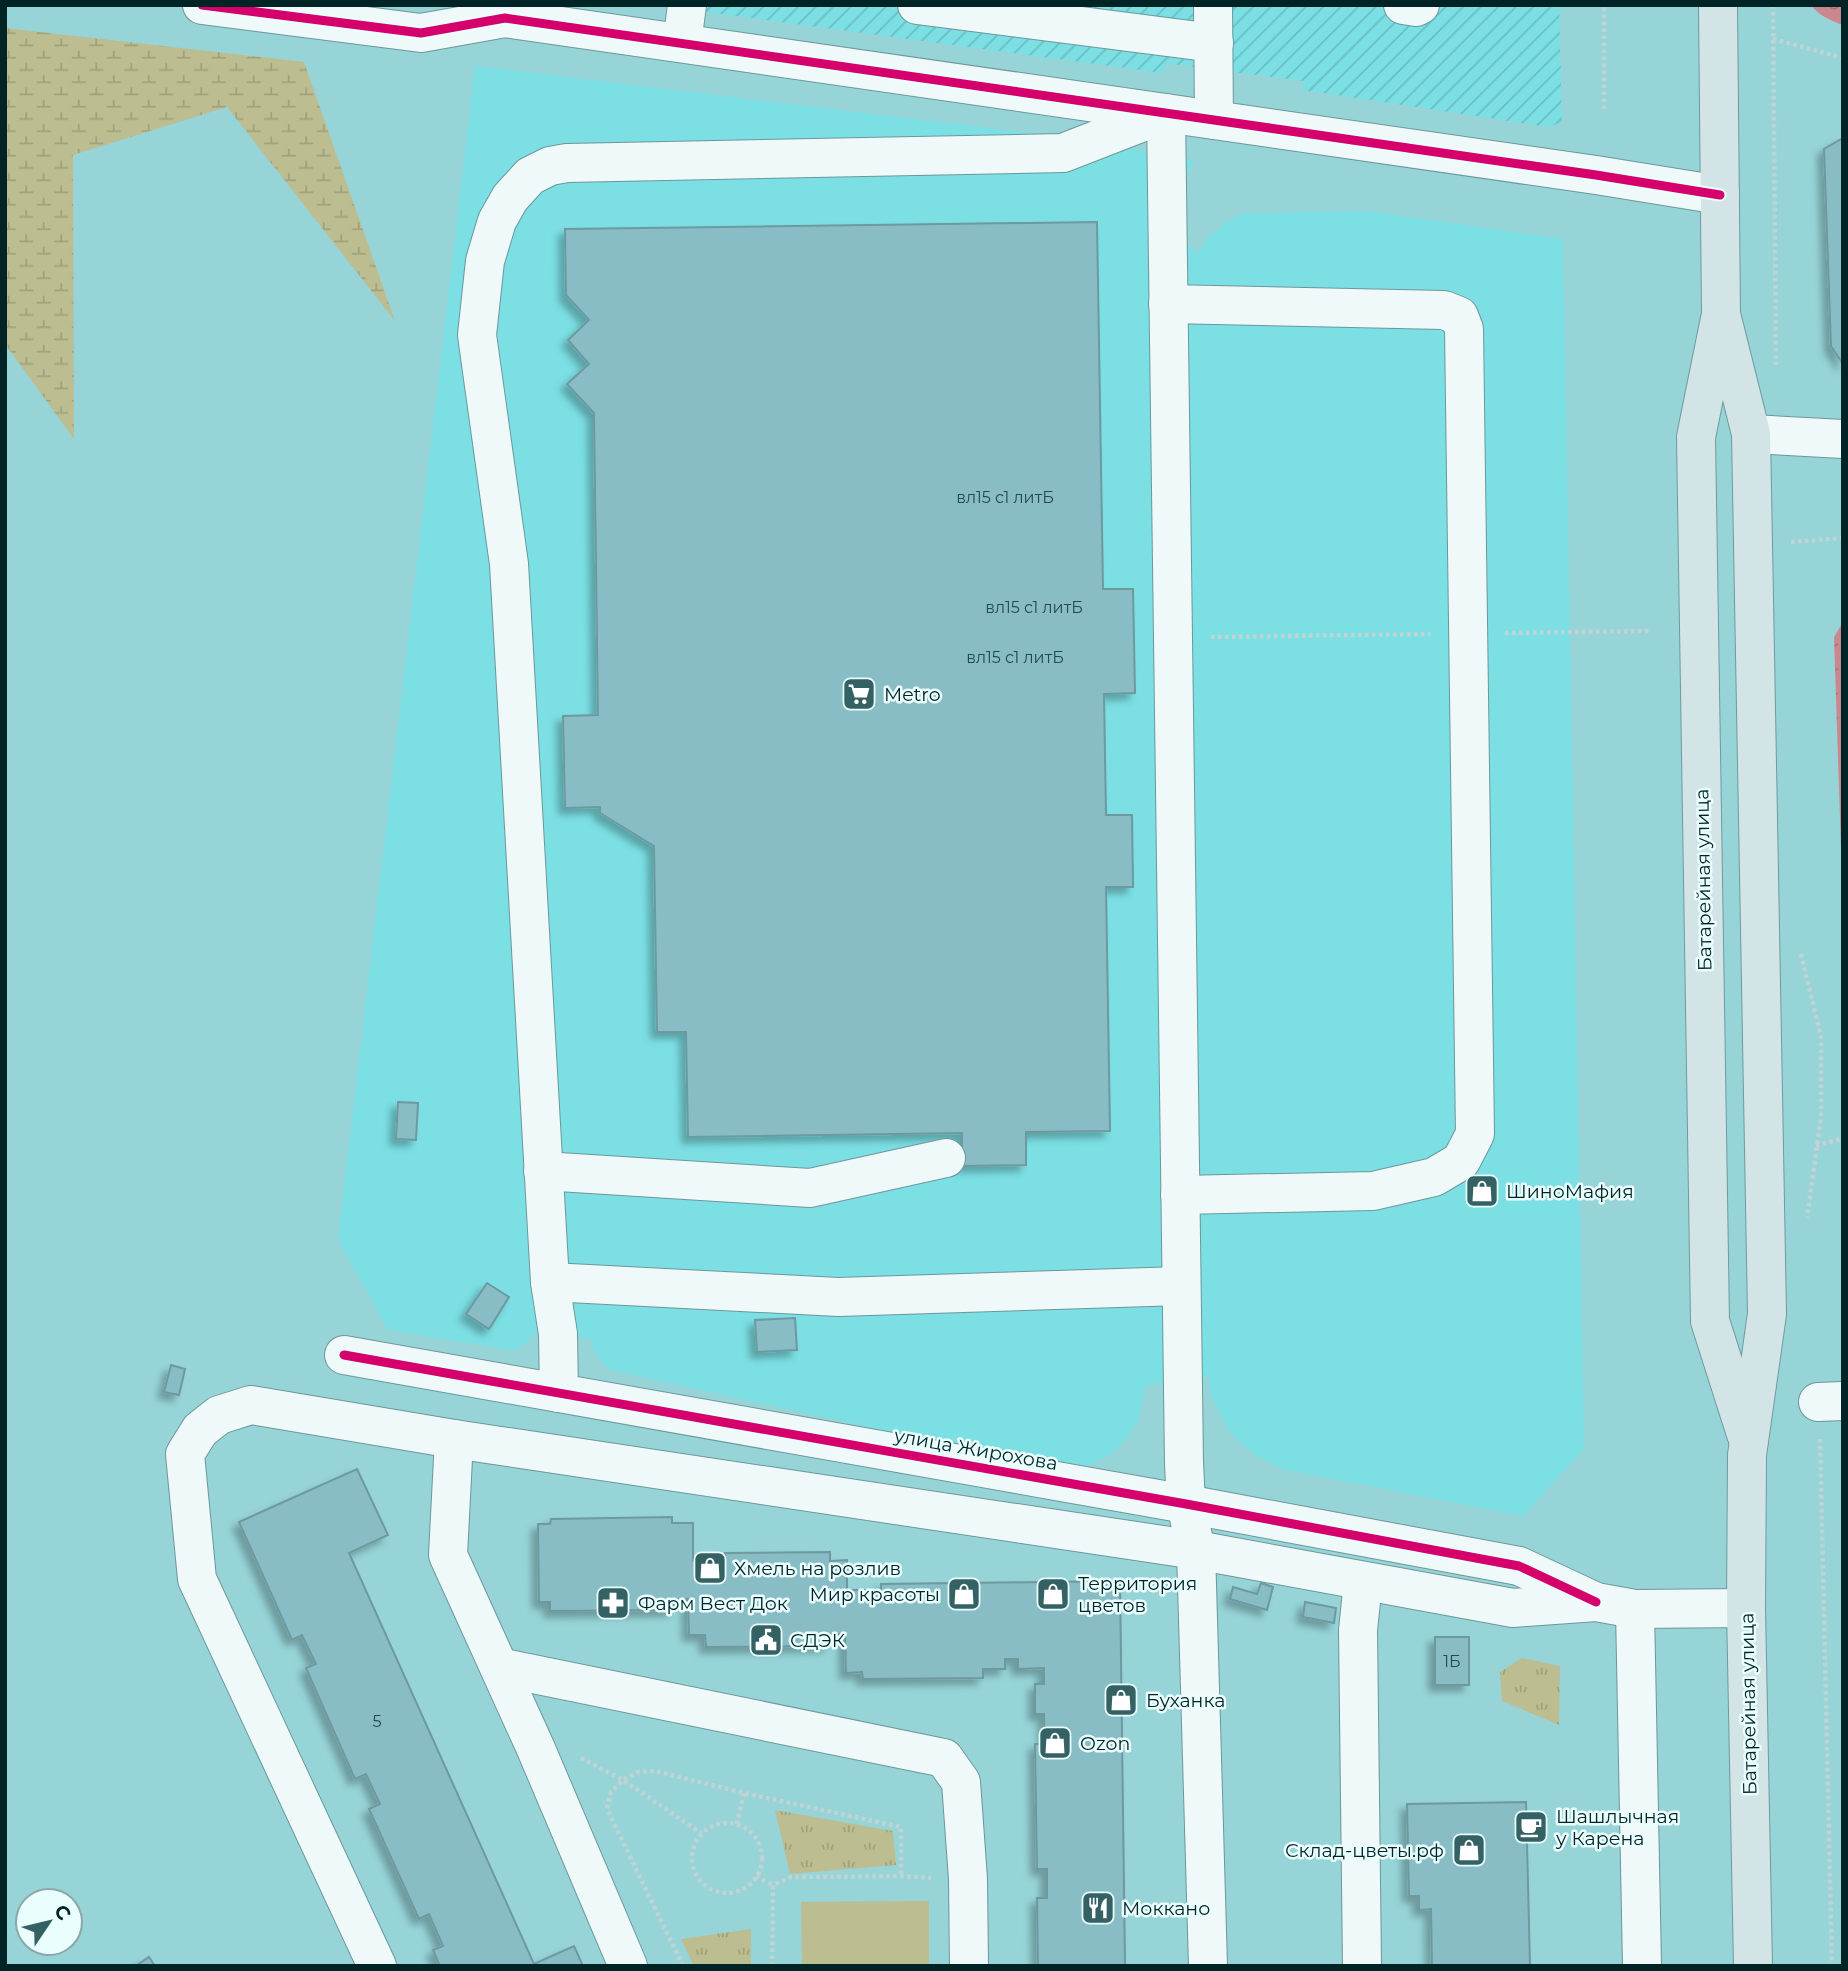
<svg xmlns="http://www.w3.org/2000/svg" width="1848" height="1971" font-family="Montserrat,sans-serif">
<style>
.built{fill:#7bdfe4}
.industrial{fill:url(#industrial-furrows)}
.grass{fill:#bcbd90}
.wetland{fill:url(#wetland-marsh)}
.park{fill:url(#park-tufts)}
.water{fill:url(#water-ripples)}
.building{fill:#89bdc6;stroke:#6d999f;stroke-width:2;filter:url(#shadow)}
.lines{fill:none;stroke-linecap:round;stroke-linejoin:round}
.minor-casing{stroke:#6b989b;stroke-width:40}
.major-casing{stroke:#6d9b9e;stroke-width:40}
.path{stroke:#c0d4d5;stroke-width:4.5;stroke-dasharray:3.5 3.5;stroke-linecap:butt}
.minor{stroke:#eff9f9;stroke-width:38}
.major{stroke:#d2e4e5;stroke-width:38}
.cycleway-casing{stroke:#eafefe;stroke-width:13}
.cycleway{stroke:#d6006c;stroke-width:9}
.labels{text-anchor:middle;stroke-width:5;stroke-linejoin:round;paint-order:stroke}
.number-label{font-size:16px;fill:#234b4f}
.poi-label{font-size:19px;fill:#002426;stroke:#eafefe;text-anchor:start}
.street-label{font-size:19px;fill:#002426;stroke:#eafefe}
</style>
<defs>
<pattern id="industrial-furrows" width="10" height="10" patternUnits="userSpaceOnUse" patternTransform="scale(1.75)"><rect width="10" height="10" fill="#7bdfe4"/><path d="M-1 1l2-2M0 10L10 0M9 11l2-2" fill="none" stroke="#69bfc3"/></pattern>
<pattern id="wetland-marsh" width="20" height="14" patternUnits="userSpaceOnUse" patternTransform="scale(1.75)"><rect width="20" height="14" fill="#bcbd90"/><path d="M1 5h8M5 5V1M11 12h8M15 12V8" fill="none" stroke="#a0a27c"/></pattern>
<pattern id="park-tufts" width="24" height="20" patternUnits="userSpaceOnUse" patternTransform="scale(1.75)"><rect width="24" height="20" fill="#bcbd90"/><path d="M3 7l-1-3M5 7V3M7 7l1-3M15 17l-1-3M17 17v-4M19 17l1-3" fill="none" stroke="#a0a27c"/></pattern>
<pattern id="water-ripples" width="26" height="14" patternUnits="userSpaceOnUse" patternTransform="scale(1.75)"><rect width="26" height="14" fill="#ca888e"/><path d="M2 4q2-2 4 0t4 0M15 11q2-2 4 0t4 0" fill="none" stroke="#a26f74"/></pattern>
<filter id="shadow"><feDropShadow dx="-6" dy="6" stdDeviation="3.5" flood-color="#0004"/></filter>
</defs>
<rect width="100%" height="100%" fill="#96d4d8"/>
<path class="built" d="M475,66L1064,137L1195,161L1184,176L1180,237L1198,253L1209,236L1225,223L1243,213L1368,211L1563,239L1584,1449L1523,1516L1282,1469L1253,1454L1229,1431L1212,1398L1208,1375L1145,1386L1139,1419L1125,1441L1109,1455L1086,1467L1059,1469L611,1370L603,1364L595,1353L591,1340L537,1329L531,1339L523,1346L513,1350L388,1330L338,1239Z"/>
<path class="industrial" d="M653,5H1559L1562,122L1549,127L1303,90V81L1165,63L1163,73Z"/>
<path class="grass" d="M929,1901V1966H802L801,1902Z"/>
<path class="wetland" d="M5,28L304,62L395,321L227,107L73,155L74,439L5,344Z"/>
<g class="park">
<path d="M1522,1658L1560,1666L1559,1725L1502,1701L1500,1672Z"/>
<path d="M775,1810L893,1831L896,1865L790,1874Z"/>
<path d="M751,1929V1966H694L681,1939Z"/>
</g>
<g class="water">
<path d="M1811,5H1843V25C1831,21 1818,15 1811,5Z"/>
<path d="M1843,622V909L1834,637Z"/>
</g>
<g class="building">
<path d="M1843,138V364L1831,346L1824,149Z"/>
<path d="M1097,222L1103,589H1133L1135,693L1104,694L1106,815H1132L1133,887H1106L1110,1131L1026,1132V1165L962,1166V1133L688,1137L686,1032H657L654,846L600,813V807L565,808L563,716L598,715L594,413L567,384L589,364L568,340L589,320L566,295L565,229Z"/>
<path d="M398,1102L418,1103L416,1140L396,1139Z"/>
<path d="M487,1283L509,1297L489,1329L466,1314Z"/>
<path d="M795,1318L797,1350L757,1352L755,1320Z"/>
<path d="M171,1365L185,1369L179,1395L164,1392Z"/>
<path d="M357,1469L388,1535L349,1553L534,1964L574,1946L583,1966H440L433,1950L443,1946L429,1914L419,1919L369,1809L380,1804L366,1774L355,1779L306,1668L316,1664L302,1635L292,1640L239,1522Z"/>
<path d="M672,1517V1523H693V1561H725V1553L830,1552V1561L847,1560V1590H881V1584L1120,1581L1125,1966H1038L1037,1898H1047V1869H1037L1035,1744H1045L1044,1714H1035V1684H1044V1668L1018,1669V1659H1005V1669H983V1678L863,1679L862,1672L846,1673L845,1634H828V1646L706,1647L705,1635H689L688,1599H674V1610L550,1611V1602H539L538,1524H550L551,1519Z"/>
<path d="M1261,1583L1273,1587L1267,1610L1230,1599L1233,1587L1257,1594Z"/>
<path d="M1305,1602L1336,1608L1334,1623L1303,1617Z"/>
<rect x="1435" y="1637" width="34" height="48"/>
<path d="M1526,1802L1530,1966H1432L1431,1909L1419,1910V1896H1409L1407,1804Z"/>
<path d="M149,1957L155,1966H136Z"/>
</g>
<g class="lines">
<defs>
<g id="minor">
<path d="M202,5L421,33L505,18L1596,175L1720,195"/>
<path d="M917,5L1214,43"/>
<path d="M1213,5L1214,120"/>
<path d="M1403,5L1416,7L1420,5"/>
<path d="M682,43L687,5"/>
<path d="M1168,304L1444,310L1459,316L1464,329L1475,1134L1461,1161L1434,1177L1373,1191L1180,1195"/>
<path d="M1751,434L1843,439"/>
<path d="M543,1171L810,1188L946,1158"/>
<path d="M550,1282L838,1297L1181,1286"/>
<path d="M344,1355L1186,1504L1519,1566L1594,1601"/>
<path d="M559,1393L558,1334L550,1282L509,564L477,335L485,261L497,221L510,198L530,176L550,166L567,163L1063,153L1166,113L1184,1463L1186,1504L1196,1550L1208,1966"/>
<path d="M1818,1402L1843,1401"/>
<path d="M454,1439L448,1555L536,1749L628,1966"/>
<path d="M1635,1609L1642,1966"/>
<path d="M499,1667L944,1758L961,1782L968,1879L969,1966"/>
<path d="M377,1966L197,1579L185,1454L200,1430L219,1415L251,1405L454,1439L1196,1550L1513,1608L1596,1602L1635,1609L1746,1608"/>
<path d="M1362,1966L1358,1630L1363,1582"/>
</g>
<g id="major">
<path d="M1718,5L1721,314L1696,437L1710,1321L1746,1434"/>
<path d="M1721,314L1751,434L1767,1314L1747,1455L1746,1608L1753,1966"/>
</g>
</defs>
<use href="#minor" class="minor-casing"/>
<use href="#major" class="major-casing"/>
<g class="path">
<path d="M1773,5L1776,365"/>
<path d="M1773,39L1843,58"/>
<path d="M1604,109V5"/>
<path d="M1791,542L1843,538"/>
<path d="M1505,633L1649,631"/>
<path d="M1211,637L1430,634"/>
<path d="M1801,954L1821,1037V1117L1807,1218"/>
<path d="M1816,1146L1843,1138"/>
<path d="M1820,1439L1832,1966"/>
<path d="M581,1758L623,1780L701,1833"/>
<circle cx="727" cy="1858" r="35"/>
<path d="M737,1824L744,1793"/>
<path d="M756,1876L773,1885"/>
<path d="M683,1966L607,1809L611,1792L623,1780L638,1772L655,1771L744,1793L901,1827V1876"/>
<path d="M772,1966L773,1885L791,1877L901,1876L931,1878"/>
</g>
<use href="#minor" class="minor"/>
<use href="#major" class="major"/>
<defs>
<g id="cycleway">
<path d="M202,5L421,33L505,18L1596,175L1720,195"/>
<path d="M344,1355L1186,1504L1519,1566L1596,1602"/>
</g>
</defs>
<use href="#cycleway" class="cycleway-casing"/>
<use href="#cycleway" class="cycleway"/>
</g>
<defs>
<symbol id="supermarket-square" viewBox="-11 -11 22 22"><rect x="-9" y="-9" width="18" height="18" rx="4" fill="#346264" stroke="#eafefe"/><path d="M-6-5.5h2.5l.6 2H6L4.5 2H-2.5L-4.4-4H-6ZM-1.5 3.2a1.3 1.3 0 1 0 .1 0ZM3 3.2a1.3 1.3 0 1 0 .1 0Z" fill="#fff"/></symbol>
<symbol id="shop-square" viewBox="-11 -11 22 22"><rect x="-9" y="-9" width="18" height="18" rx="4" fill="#346264" stroke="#eafefe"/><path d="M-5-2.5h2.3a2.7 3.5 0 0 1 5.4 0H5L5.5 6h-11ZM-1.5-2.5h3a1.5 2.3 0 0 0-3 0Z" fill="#fff"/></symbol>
<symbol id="pharmacy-square" viewBox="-11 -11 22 22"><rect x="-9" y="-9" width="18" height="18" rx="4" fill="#346264" stroke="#eafefe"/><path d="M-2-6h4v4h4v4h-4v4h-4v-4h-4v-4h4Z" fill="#fff"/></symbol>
<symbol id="civic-square" viewBox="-11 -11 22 22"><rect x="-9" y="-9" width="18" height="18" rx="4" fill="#346264" stroke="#eafefe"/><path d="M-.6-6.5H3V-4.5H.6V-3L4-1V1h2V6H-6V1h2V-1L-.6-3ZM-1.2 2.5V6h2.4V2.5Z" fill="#fff"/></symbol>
<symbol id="cafe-square" viewBox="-11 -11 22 22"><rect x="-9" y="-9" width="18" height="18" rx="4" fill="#346264" stroke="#eafefe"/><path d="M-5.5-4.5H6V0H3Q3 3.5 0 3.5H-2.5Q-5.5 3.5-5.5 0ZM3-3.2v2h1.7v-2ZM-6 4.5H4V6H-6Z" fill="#fff"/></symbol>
<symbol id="restaurant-square" viewBox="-11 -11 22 22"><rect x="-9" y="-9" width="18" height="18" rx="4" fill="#346264" stroke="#eafefe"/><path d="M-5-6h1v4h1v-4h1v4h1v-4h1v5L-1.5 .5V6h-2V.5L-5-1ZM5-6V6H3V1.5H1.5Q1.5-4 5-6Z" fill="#fff"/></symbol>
</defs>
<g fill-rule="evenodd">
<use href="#supermarket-square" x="840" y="675" width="38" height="38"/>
<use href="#shop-square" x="1463" y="1172" width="38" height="38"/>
<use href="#shop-square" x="691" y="1549" width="38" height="38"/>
<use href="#shop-square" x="945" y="1575" width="38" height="38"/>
<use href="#shop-square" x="1034" y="1575" width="38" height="38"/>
<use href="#pharmacy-square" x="594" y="1584" width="38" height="38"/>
<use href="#civic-square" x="747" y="1621" width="38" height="38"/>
<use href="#shop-square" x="1102" y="1681" width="38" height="38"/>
<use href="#shop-square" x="1036" y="1724" width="38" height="38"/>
<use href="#cafe-square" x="1512" y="1808" width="38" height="38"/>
<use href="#shop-square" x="1450" y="1831" width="38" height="38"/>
<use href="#restaurant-square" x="1079" y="1889" width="38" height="38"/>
</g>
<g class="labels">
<g class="number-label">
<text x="1005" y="503">вл15 с1 литБ</text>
<text x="1034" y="613">вл15 с1 литБ</text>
<text x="1015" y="663">вл15 с1 литБ</text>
<text x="1452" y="1667">1Б</text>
<text x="377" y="1727">5</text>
</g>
<g class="poi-label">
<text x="884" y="701">Metro</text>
<text x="1506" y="1198">ШиноМафия</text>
<text x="734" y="1575">Хмель на розлив</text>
<text x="1078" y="1590">Территория<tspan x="1078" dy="22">цветов</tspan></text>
<text x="940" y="1601" text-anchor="end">Мир красоты</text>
<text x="638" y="1610">Фарм Вест Док</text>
<text x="790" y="1647">СДЭК</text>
<text x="1146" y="1707">Буханка</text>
<text x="1080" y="1750">Ozon</text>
<text x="1556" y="1823">Шашлычная<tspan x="1556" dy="22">у Карена</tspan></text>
<text x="1444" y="1857" text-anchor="end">Склад-цветы.рф</text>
<text x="1122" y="1915">Моккано</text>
</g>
<g class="street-label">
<text transform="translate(1703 880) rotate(-91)" y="7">Батарейная улица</text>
<text transform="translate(976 1449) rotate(10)" y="7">улица Жирохова</text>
<text transform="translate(1748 1704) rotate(-91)" y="7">Батарейная улица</text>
</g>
</g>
<rect width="1848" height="1971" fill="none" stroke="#002426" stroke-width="14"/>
<g transform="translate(49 1922) rotate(55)"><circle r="33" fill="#eafefe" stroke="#8ca7a8" stroke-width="2"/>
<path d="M0-5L12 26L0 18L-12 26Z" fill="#346264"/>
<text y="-10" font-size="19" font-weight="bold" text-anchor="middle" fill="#002426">С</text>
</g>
</svg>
